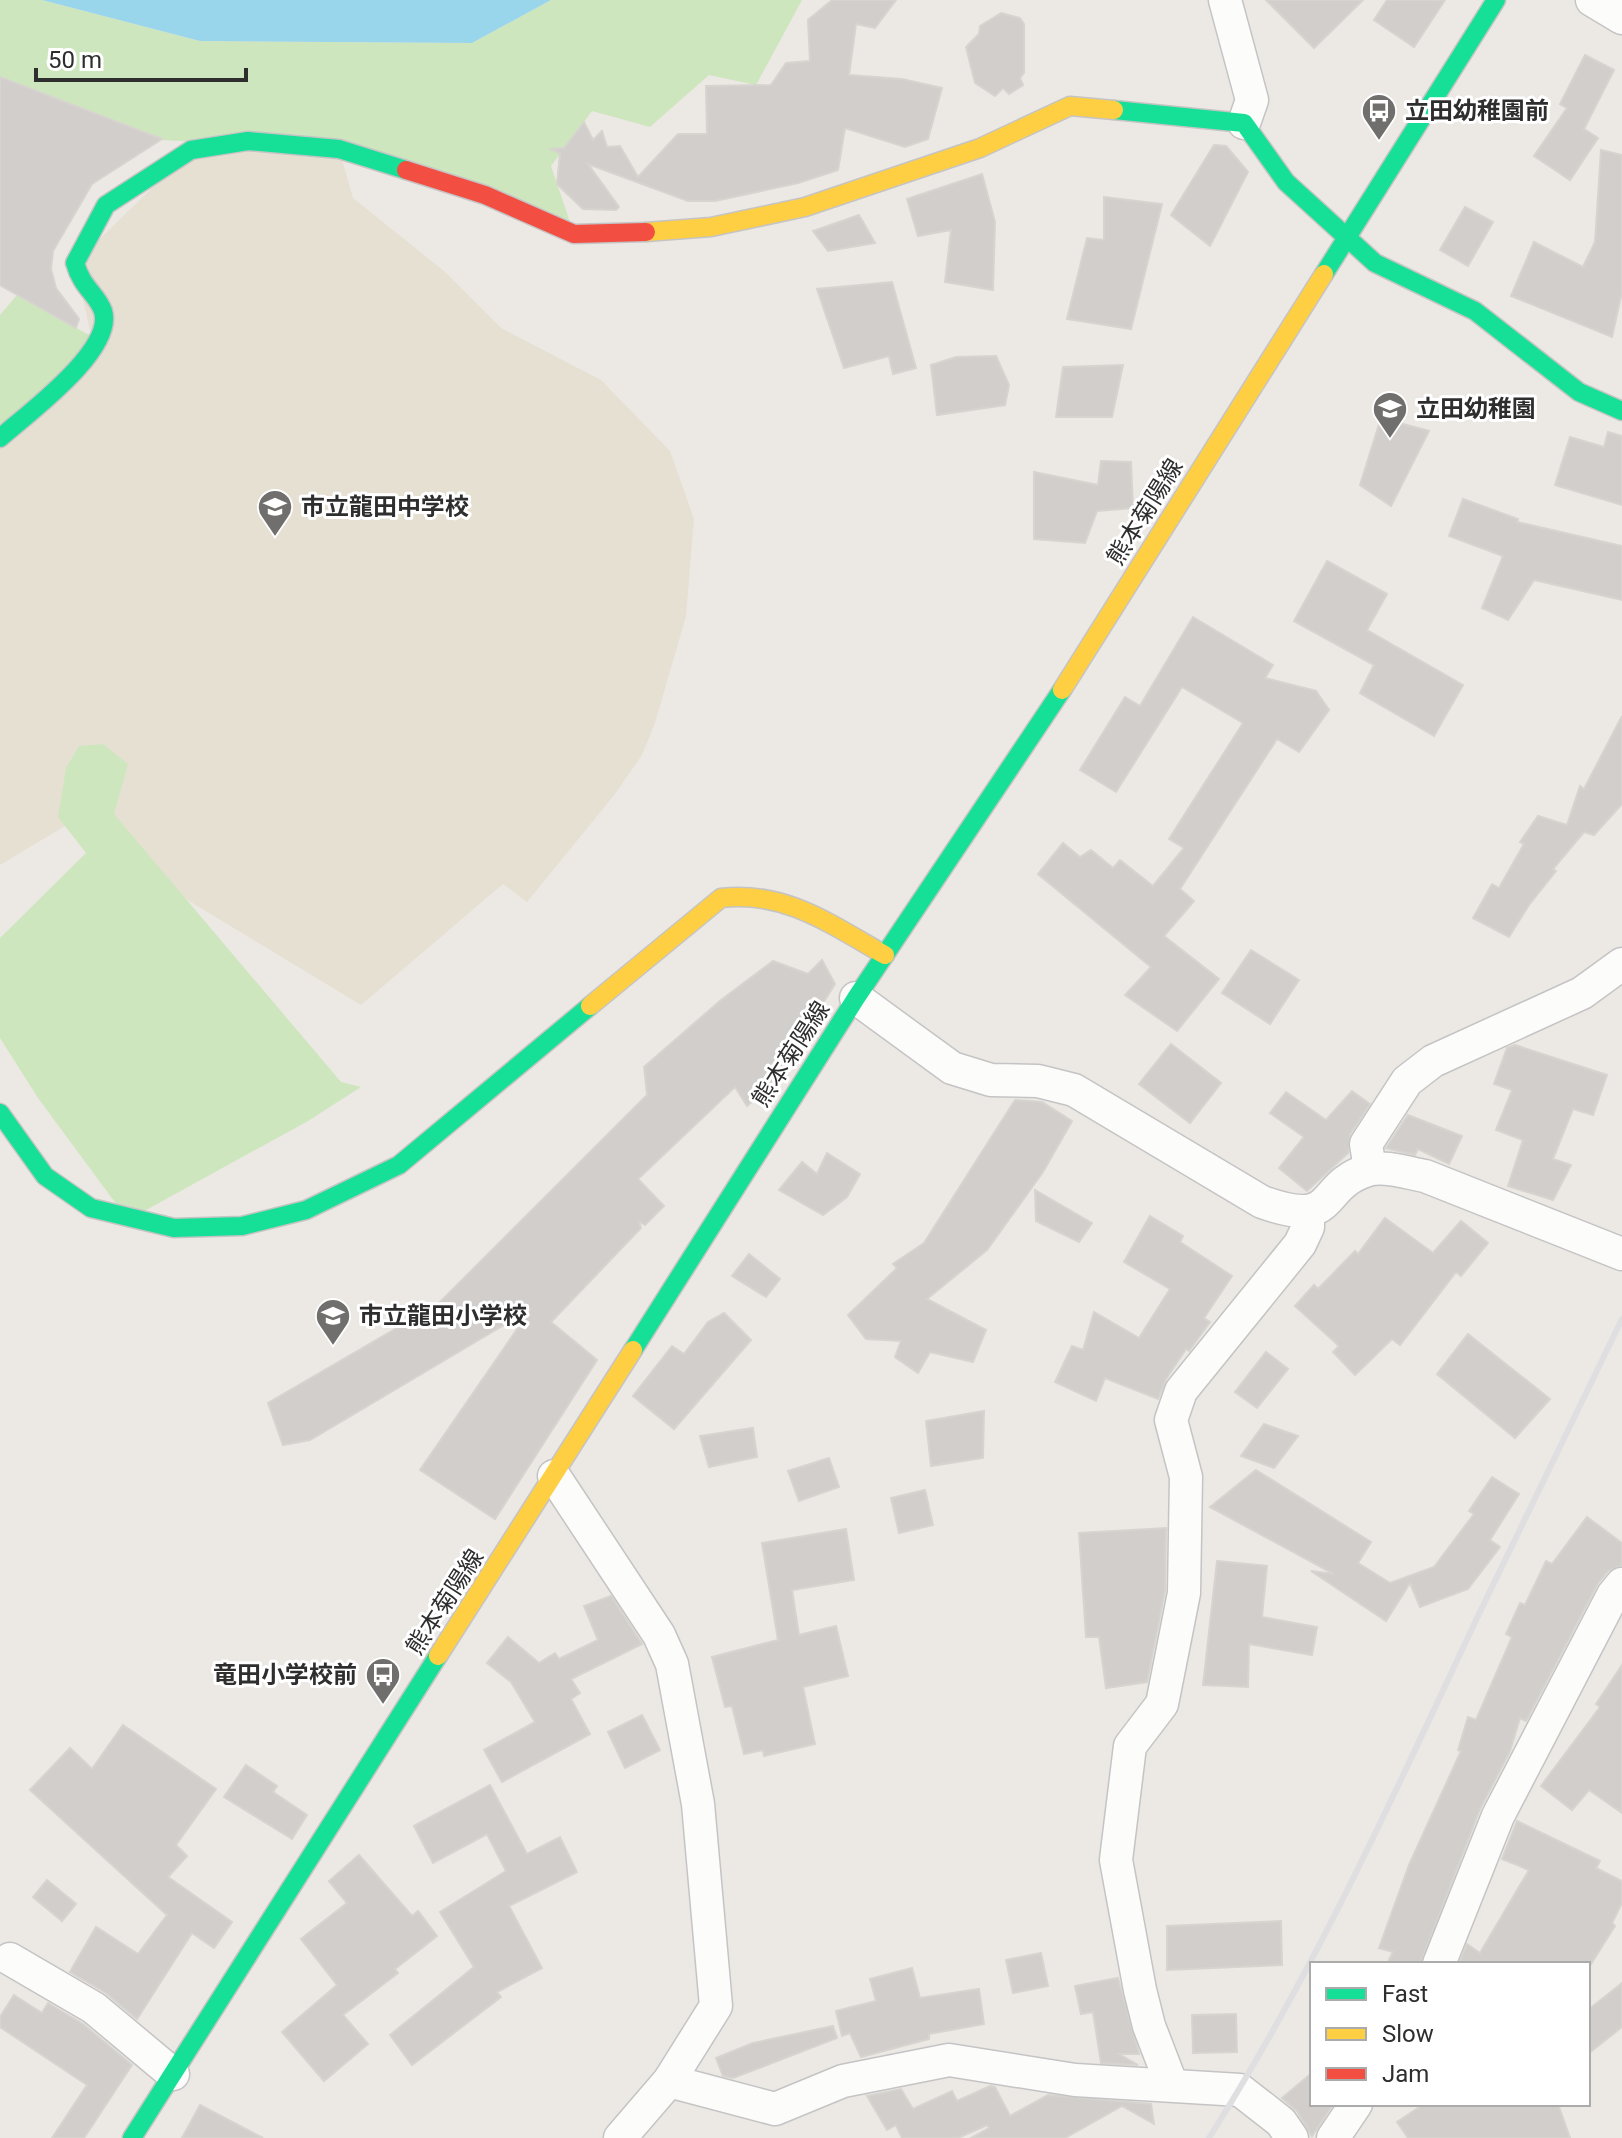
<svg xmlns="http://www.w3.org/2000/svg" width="1622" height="2138" font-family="Roboto,'Noto Sans JP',sans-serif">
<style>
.education{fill:#e6e0d3}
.green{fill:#cee6be}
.water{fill:#99d6ec}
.building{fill:#d1cecb;stroke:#d7d4d0;stroke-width:2}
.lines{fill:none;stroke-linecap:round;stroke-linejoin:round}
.street-casing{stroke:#c5c4c5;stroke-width:35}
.fast-casing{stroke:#c5c4c5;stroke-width:21}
.slow-casing{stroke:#c5c4c5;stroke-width:21}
.jam-casing{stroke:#c5c4c5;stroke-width:21}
.street{stroke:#fcfcfb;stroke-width:32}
.fast{stroke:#16e098;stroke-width:18}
.slow{stroke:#ffcf43;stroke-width:18}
.jam{stroke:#f24e42;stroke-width:18}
.rail{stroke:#dfdfe1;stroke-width:6}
.labels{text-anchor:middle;stroke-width:6;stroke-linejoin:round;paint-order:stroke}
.poi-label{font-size:24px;font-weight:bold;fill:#2e2e2e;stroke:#fff;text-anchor:start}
.street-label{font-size:24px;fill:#2e2e2e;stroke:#fff}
</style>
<rect width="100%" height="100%" fill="#ece8e4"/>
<path class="education" d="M339,149L353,198L444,271L501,328L601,380L670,451L694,519L686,616L655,723L642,755L615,794L527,902L503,884L361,1005L65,826L0,865V436L94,349L75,263L191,150Z"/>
<g class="green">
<path d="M0,0H42L200,41L472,43L551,0H802L756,85L709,75L650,127L592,111L551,166L574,234L339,149L122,138L0,78Z"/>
<path d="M17,295L98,340L0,433V315Z"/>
<path d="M103,744L128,764L114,814L341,1082L361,1087L308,1121L128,1220L38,1098L0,1038V938L86,853L58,817L66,768L79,746Z"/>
</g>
<path class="water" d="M42,0H551L472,43L200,41Z"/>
<g class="building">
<path d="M832,0H896L875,28L856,24L849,75L902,79L942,88L928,139L905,147L845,128L838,170L798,183L715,201H688L588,164L619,207L616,210L583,209L557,184L560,153L550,149L564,148L584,122L593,140L602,131L607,147L620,146L638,177L678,134H707L706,86L771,85L786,63L810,61L808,20Z"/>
<path d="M1266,0H1363L1314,48Z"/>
<path d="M1387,0H1445L1414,47L1374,20Z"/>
<path d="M1001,13L1020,18L1024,24V73L1020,78L1023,85L1009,94L1003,88L995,96L975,83L966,47L979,34L980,26Z"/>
<path d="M1585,55L1614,70L1584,129L1598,138L1570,180L1534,156L1567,108L1560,104Z"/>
<path d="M0,77L162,139L92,184L53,251L51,269L56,288L79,319L76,328L0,285Z"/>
<path d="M1214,145L1226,146L1248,172L1210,246L1171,215Z"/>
<path d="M1601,150L1622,155V292L1612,337L1511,296L1534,242L1583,267L1595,242Z"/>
<path d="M982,174L995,222L993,290L945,282L951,230L918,236L907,199Z"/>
<path d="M1104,197L1162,204L1131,329L1067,319L1087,238L1104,240Z"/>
<path d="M1465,207L1493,222L1468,266L1440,250Z"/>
<path d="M859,215L875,243L828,251L813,231Z"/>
<path d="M892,282L916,368L893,374L889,356L844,368L817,289Z"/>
<path d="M996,356L1009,385L1005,405L937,415L931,365L956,357Z"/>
<path d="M1123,365L1112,417H1056L1063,367Z"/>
<path d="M1381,418L1429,431L1391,506L1360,485Z"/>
<path d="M1608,432L1622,436V505L1555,485L1570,437L1604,447Z"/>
<path d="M1101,461L1131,462L1133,508L1097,511L1085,543L1034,539V472L1098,485Z"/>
<path d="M1463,499L1518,519L1517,522L1622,546V600L1534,580L1508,620L1482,608L1503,556L1449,536Z"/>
<path d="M1327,561L1387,594L1367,630L1463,685L1434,736L1360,693L1374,665L1294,621Z"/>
<path d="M1193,617L1273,665L1265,678L1316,691L1329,710L1299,752L1277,739L1180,889L1194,901L1164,936L1219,979L1177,1031L1125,995L1151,967L1038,874L1063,843L1080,857L1091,850L1113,868L1120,860L1153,886L1184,848L1169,839L1243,723L1182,687L1116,792L1080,770L1125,697L1140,706Z"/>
<path d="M1622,716V804L1594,835L1584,832L1553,869L1556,871L1529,905L1509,937L1473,918L1492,884L1499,888L1524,844L1520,842L1538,816L1567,825L1580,786L1584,789Z"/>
<path d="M1251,950L1299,980L1270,1024L1222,993Z"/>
<path d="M822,960L835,984L805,1032L784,1046L791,1053L771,1085L747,1106L735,1087L638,1179L664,1206L645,1225L639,1221L641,1228L551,1322L597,1360L495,1519L420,1470L531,1309L310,1440L283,1445L268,1403L438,1304L647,1095L644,1067L721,1000L773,961L808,974Z"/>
<path d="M1171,1044L1221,1083L1190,1123L1139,1084Z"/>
<path d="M1515,1045L1607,1075L1593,1115L1573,1109L1553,1159L1571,1165L1553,1200L1508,1186L1523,1140L1496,1130L1512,1090L1494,1084L1507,1048Z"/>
<path d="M1352,1091L1370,1104L1350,1134L1348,1153L1307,1191L1279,1168L1304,1137L1270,1113L1286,1092L1326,1120Z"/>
<path d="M1015,1100L1042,1102L1072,1121L1043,1172L987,1250L927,1299L986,1330L973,1362L930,1352L918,1373L895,1357L901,1341L866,1339L848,1315L897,1268L893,1264L924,1243Z"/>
<path d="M1408,1115L1462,1136L1449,1164L1418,1149L1415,1155L1386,1148Z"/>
<path d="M827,1153L860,1174L847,1197L823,1215L779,1190L802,1162L817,1174Z"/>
<path d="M1035,1190L1092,1223L1079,1242L1036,1221Z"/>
<path d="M1150,1216L1183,1236L1180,1242L1232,1276L1204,1318L1210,1322L1189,1351L1186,1349L1166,1379L1158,1399L1105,1378L1096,1401L1055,1382L1072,1346L1083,1350L1094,1312L1139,1338L1170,1289L1124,1262Z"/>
<path d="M1385,1218L1433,1253L1461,1221L1488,1243L1461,1276L1456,1272L1400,1345L1392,1339L1355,1375L1333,1352L1339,1346L1295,1306L1314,1285L1318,1289L1355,1251L1358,1254Z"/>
<path d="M749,1254L780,1279L766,1297L732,1276Z"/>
<path d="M724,1313L751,1340L674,1429L633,1396L672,1346L684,1354L708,1322Z"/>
<path d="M1468,1334L1550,1399L1515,1438L1437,1374Z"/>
<path d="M1266,1352L1288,1369L1257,1408L1235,1392Z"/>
<path d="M984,1411L983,1458L931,1466L926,1421Z"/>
<path d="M1264,1424L1298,1436L1274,1468L1241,1456Z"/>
<path d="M753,1428L757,1457L709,1467L700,1436Z"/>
<path d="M829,1458L839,1487L799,1501L788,1471Z"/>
<path d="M1256,1470L1371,1542L1358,1563L1390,1583L1434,1567L1474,1514L1469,1511L1492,1477L1519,1494L1490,1540L1500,1547L1468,1589L1420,1607L1410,1583L1386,1621L1311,1571L1334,1574L1210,1507Z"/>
<path d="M925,1490L933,1525L899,1533L891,1498Z"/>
<path d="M1587,1517L1622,1543V1565L1608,1571L1598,1583L1526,1721L1520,1718L1510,1751L1480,1809L1420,1964H1387L1393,1952L1379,1948L1409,1865L1461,1751L1458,1750L1468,1717L1476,1720L1512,1637L1506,1634L1520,1603L1525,1605L1546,1561L1552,1564Z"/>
<path d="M1166,1528L1165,1591L1147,1682L1106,1688L1099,1637H1086L1079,1533Z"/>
<path d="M846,1529L854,1580L792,1590L799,1635L836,1626L848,1676L803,1687L815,1744L764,1756L763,1750L744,1754L732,1706L725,1707L712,1657L778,1640L762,1543Z"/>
<path d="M1217,1561L1267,1566L1262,1617L1317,1627L1312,1655L1249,1644L1248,1687L1203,1685Z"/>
<path d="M611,1596L642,1644L571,1679L580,1693L571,1699L590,1734L502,1782L484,1750L535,1722L511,1682L487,1663L508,1637L539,1663L555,1653L559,1659L598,1640L584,1606Z"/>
<path d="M1622,1665V1813L1589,1790L1572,1810L1541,1786L1600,1707L1596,1704Z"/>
<path d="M642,1715L660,1750L625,1768L608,1732Z"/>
<path d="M123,1725L216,1789L176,1845L187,1856L168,1877L232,1922L214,1948L192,1933L137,2019L106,1993L70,1972L96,1927L138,1954L167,1915L30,1790L70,1748L92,1769Z"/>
<path d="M246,1765L277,1786L273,1792L307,1815L292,1839L224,1797Z"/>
<path d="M490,1785L527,1854L560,1837L577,1872L509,1906L542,1968L497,1992L501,1997L412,2065L390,2035L474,1967L440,1912L506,1871L487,1834L433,1863L414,1826Z"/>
<path d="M1517,1821L1600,1861L1596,1868L1622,1881V1903L1612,1923L1615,1926L1591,1964H1459L1467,1944L1480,1953L1529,1870L1502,1859Z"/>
<path d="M359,1855L412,1916L418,1911L437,1936L395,1969L398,1973L343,2015L368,2044L324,2081L282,2032L337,1985L301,1939L347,1903L329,1881Z"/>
<path d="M47,1880L76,1904L62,1921L33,1897Z"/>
<path d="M1281,1921L1282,1965L1167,1970V1926Z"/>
<path d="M1041,1953L1048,1986L1013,1993L1006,1960Z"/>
<path d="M912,1968L920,1998L979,1989L984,2024L929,2034V2039L861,2057L850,2033L842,2036L836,2011L876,2001L870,1979Z"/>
<path d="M1118,1978L1139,2054H1119L1138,2065L1101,2063L1093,2012L1081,2014L1075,1986Z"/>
<path d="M1622,1983V2027L1588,2054V2010Z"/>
<path d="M14,1995L42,2013L48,2003L83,2024L132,2065L84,2138H52L87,2085L0,2027V2017Z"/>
<path d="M1236,2014L1237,2052L1193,2053L1192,2015Z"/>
<path d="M833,2026L837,2038L733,2078L723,2076L716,2058L753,2043Z"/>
<path d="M1312,2073V2104H1333L1312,2136L1297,2111L1282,2098Z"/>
<path d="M990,2086L995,2087L1010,2116L1048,2095L1151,2104L1154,2124L1122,2106L1065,2138H971L989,2128L987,2125L958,2138H902L896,2125L887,2130L867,2096L901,2089L913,2109L952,2091L957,2101Z"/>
<path d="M1424,2104H1558L1570,2138H1408L1397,2122Z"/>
<path d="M200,2105L263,2138H182Z"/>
</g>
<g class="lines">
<defs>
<g id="street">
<path d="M1225,0L1252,100L1244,123"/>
<path d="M1592,0L1622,18"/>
<path d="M856,998L952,1068L991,1080L1038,1081L1074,1090L1262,1202C1340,1230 1316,1186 1368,1170C1384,1165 1408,1173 1425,1176L1622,1254"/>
<path d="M1370,1169L1366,1144L1407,1081L1433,1061L1582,993L1622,964"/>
<path d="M554,1476L659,1635L672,1664L698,1804L716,2006L669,2081L620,2138"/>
<path d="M10,1959L94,2008L173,2074"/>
<path d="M1439,1964L1498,1816L1613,1595L1622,1584"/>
<path d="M669,2081L775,2109L843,2081L949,2060L1075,2080L1240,2090L1281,2122L1292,2138"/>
<path d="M1171,2083L1149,2026L1140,1990L1116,1860L1130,1746L1162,1704L1184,1593L1186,1477L1171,1420L1181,1391L1300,1244L1308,1227V1212"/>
<path d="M1333,2138L1356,2104"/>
</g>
<g id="fast">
<path d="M1114,110L1244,123L1286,182L1375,263L1475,311L1579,392L1622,411"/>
<path d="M1324,274L1496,0"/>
<path d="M0,438C27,414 115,350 103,311C97,294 82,288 75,263L106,205L191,150L248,141L339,149L406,170"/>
<path d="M0,1113L45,1176L91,1208L174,1228L242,1226L306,1210L399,1165L590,1006"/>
<path d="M633,1350L856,998L1062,690"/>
<path d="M132,2138L438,1656"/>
</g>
<g id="slow">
<path d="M646,232L711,227L805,207L980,148L1070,106L1114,110"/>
<path d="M1062,690L1324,274"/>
<path d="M590,1006L721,898C784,890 832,925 885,955"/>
<path d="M438,1656L633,1350"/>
</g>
<path id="jam" d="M406,170L485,195L574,234L646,232"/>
</defs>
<use href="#street" class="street-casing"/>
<use href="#fast" class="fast-casing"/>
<use href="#slow" class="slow-casing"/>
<use href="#jam" class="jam-casing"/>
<use href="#street" class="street"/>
<use href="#fast" class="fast"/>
<use href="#slow" class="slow"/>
<use href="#jam" class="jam"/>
<path class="rail" d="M1209,2138C1313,1974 1394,1795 1476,1620C1524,1519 1573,1419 1622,1319"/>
</g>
<defs>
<symbol id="bus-pin" viewBox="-11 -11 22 30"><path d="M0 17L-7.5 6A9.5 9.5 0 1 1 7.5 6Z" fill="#706f6e" stroke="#fff"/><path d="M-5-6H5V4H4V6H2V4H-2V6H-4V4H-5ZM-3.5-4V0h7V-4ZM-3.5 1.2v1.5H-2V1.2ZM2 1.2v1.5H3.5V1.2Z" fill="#fff"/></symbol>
<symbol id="school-pin" viewBox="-11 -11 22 30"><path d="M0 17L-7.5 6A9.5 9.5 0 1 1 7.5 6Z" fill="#706f6e" stroke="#fff"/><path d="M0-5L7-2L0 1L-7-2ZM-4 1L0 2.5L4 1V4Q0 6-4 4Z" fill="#fff"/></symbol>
</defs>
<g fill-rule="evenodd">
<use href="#bus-pin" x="1359" y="91" width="40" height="54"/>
<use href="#school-pin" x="1370" y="389" width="40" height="54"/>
<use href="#school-pin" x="255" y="487" width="40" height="54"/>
<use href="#school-pin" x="313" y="1296" width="40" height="54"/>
<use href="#bus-pin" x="363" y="1655" width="40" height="54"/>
</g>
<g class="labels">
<g class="poi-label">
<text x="1405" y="119">立田幼稚園前</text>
<text x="1416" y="417">立田幼稚園</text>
<text x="301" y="515">市立龍田中学校</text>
<text x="359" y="1324">市立龍田小学校</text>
<text x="357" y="1683" text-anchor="end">竜田小学校前</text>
</g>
<g class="street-label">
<text transform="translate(1145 512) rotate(-58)" y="8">熊本菊陽線</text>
<text transform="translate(791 1054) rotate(-57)" y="8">熊本菊陽線</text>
<text transform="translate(445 1602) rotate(-57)" y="8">熊本菊陽線</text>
</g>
</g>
<rect x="1310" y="1962" width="280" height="144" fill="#ffffff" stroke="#ababab" stroke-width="2"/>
<rect x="1326" y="1988" width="40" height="12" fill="#16e098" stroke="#ababab" stroke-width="2"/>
<text x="1382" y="2002" font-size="24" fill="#2e2e2e">Fast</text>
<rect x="1326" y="2028" width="40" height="12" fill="#ffcf43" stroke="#ababab" stroke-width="2"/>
<text x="1382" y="2042" font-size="24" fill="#2e2e2e">Slow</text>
<rect x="1326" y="2068" width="40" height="12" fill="#f24e42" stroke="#ababab" stroke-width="2"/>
<text x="1382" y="2082" font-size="24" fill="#2e2e2e">Jam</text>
<path d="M36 68v12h210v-12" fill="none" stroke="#2e2e2e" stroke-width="4"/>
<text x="48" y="68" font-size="24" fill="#2e2e2e" stroke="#ffffff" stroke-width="6" paint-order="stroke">50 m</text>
</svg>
